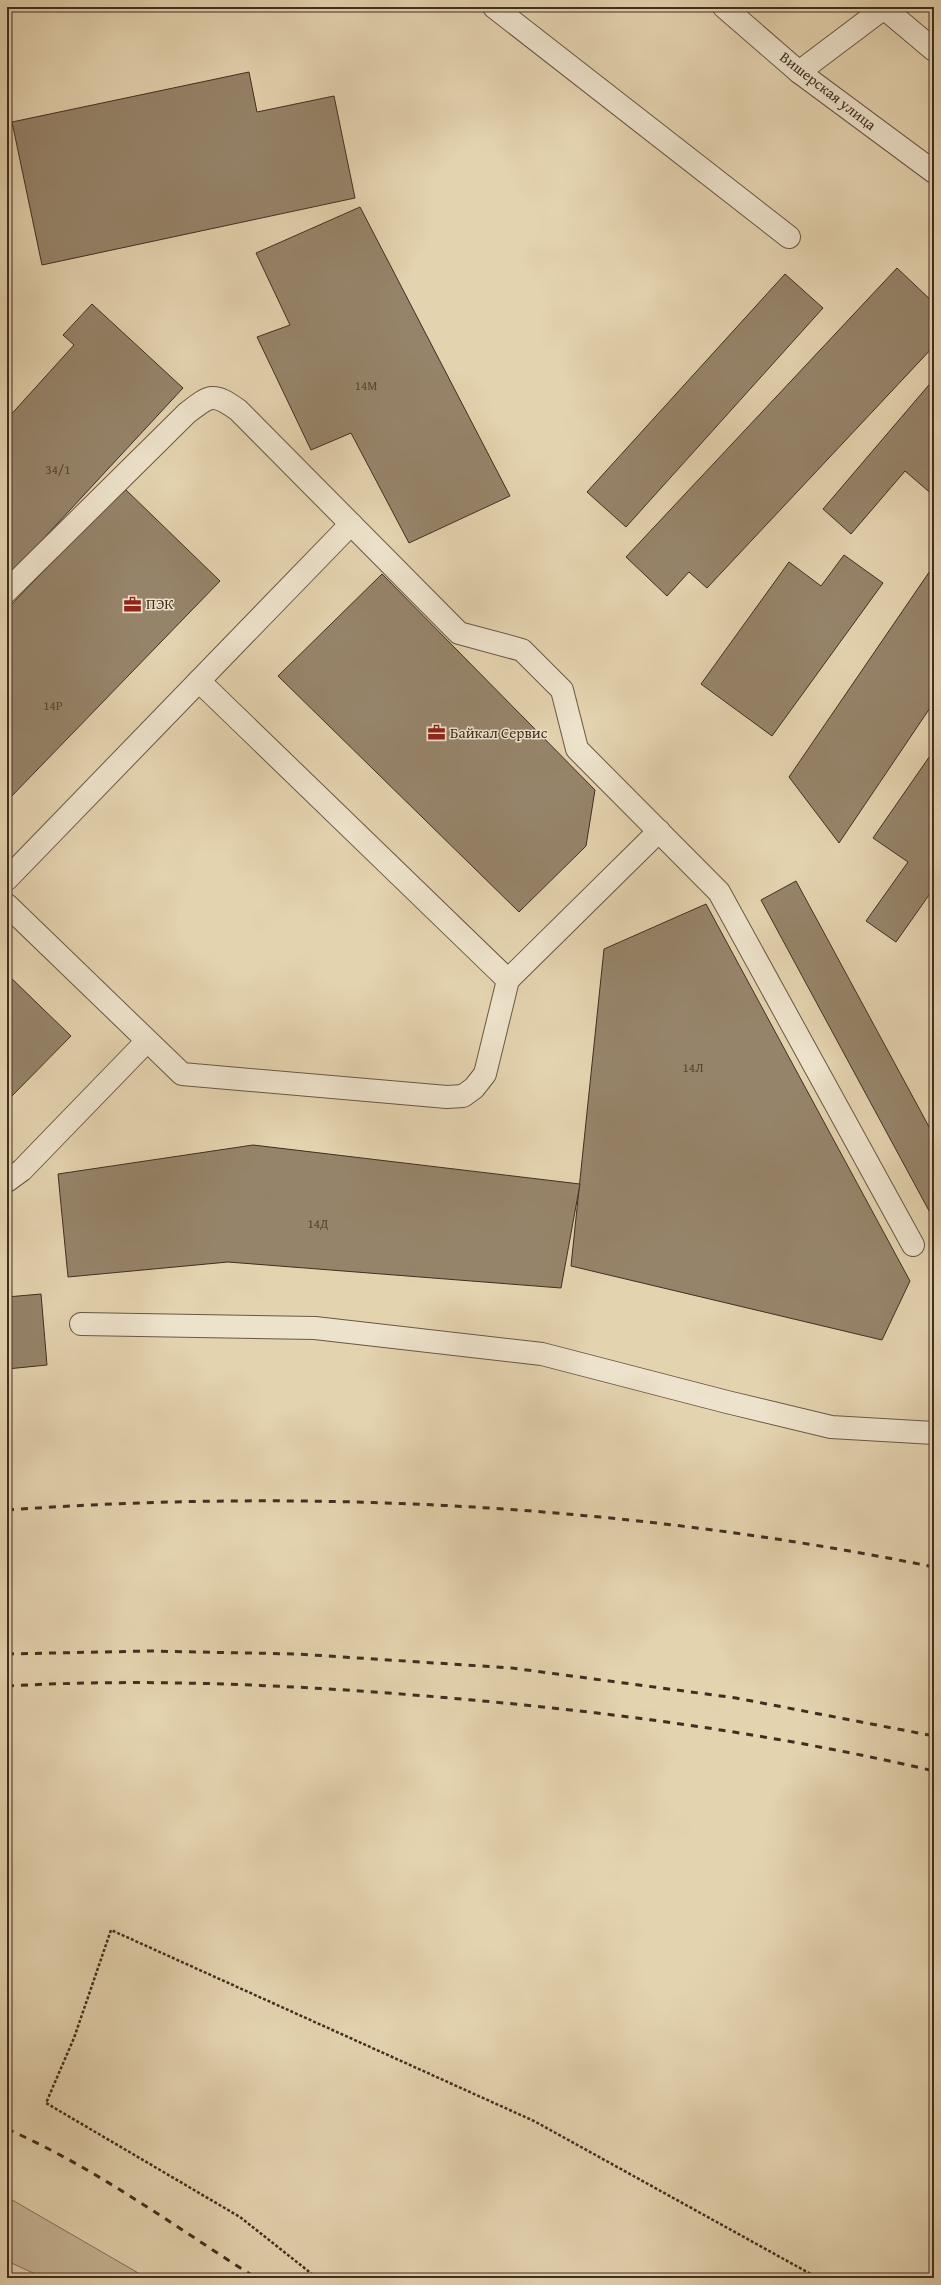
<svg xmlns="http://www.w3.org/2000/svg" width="941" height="2285" font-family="'Gentium Book Plus',serif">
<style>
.green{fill:#c8b797;stroke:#84725c}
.building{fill:#96846a;stroke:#412e20}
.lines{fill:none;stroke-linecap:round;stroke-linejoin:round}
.minor-casing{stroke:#6a5744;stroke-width:24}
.path{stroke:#412e20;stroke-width:2.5;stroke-dasharray:3 2;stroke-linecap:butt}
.minor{stroke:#ede2cb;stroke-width:22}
.rail{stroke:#412e20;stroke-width:3;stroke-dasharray:7 7;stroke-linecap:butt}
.labels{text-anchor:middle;stroke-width:3;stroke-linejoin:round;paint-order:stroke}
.number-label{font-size:13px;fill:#564432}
.street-label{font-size:15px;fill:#412e20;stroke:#ede2cb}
.poi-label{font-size:15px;fill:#412e20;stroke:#ede2cb;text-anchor:start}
</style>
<rect width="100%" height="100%" fill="#e4d3af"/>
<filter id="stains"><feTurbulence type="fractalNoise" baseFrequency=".005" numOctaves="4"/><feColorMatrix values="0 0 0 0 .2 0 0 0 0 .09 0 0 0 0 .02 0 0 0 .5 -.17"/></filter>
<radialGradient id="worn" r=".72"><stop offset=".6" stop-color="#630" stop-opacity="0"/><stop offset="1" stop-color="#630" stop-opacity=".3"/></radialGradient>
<path class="green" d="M7,2197L147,2278H44L7,2261Z"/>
<g class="building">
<path d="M249,72L257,112L334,96L355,198L42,265L12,122Z"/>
<path d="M360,207L510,496L409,543L351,433L311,450L257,337L290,325L256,253Z"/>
<path d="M897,268L934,303V346L707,588L689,572L667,596L626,557Z"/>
<path d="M785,274L823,308L626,527L587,492Z"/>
<path d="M92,304L183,388L7,578V419L74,345L63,335Z"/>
<path d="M934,379V496L905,471L851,534L823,509Z"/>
<path d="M124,488L220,581L7,801V609Z"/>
<path d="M844,555L883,583L772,736L701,684L789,562L821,586Z"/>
<path d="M934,565V702L839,843L789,777Z"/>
<path d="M382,574L595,790L586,846L519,912L278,676Z"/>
<path d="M934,750V888L896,942L866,921L908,862L873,838Z"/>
<path d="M796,881L934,1136V1220L761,900Z"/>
<path d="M706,904L910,1281L882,1340L571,1266L604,949Z"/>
<path d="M7,974L71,1036L7,1101Z"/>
<path d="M253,1145L580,1184L561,1288L228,1262L68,1277L58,1174Z"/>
<path d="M41,1294L47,1365L7,1369V1297Z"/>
</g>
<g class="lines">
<defs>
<g id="minor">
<path d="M494,7L789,237"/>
<path d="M724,7L799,72L934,172"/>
<path d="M799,72L884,8L934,50"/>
<path d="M7,591L187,413C210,395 213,392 238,410L459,633L522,650L562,690L577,749L719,892L913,1245"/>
<path d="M199,681L508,980"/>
<path d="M7,879L351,524"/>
<path d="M7,905L182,1074L447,1097L463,1096L474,1088L485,1074L508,980L659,831"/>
<path d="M7,1181L22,1170L147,1041"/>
<path d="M81,1324L315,1328L542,1354L727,1402L831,1427L934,1433"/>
</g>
</defs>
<use href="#minor" class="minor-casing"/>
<path class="path" d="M317,2278L240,2217L46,2103L74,2038L111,1930L534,2121L818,2278"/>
<use href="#minor" class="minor"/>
<g class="rail">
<path d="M7,1510C317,1488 629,1505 934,1567"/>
<path d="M7,1654L149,1651L297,1654L512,1668L736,1698L934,1736"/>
<path d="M7,1686C151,1678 295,1685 438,1697C605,1711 771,1733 934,1771"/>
<path d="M7,2129C96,2168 174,2226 256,2278"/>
</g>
</g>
<defs>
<symbol id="office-bare" viewBox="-9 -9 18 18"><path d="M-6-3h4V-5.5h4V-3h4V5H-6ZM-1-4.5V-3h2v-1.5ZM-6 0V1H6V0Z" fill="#8f2418" stroke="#ede2cb" stroke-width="2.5" paint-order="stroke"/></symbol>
</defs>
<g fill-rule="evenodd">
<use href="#office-bare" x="120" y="592" width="25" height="25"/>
<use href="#office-bare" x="424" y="720" width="25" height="25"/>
</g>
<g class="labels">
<g class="number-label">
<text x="366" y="390">14М</text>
<text x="58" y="474">34/1</text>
<text x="53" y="710">14Р</text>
<text x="693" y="1072">14Л</text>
<text x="318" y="1228">14Д</text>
</g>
<g class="street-label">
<text transform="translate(828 91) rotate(38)" y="5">Вишерская улица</text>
</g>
<g class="poi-label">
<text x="146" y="609">ПЭК</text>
<text x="450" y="738">Байкал Сервис</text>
</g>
</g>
<rect width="941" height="2285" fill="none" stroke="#e4d3af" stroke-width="24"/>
<rect x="8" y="8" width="925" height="2269" fill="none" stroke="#412e20" stroke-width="2"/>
<rect x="12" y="12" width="917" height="2261" fill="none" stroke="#412e20"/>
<rect width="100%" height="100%" filter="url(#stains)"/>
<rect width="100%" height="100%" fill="url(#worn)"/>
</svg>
